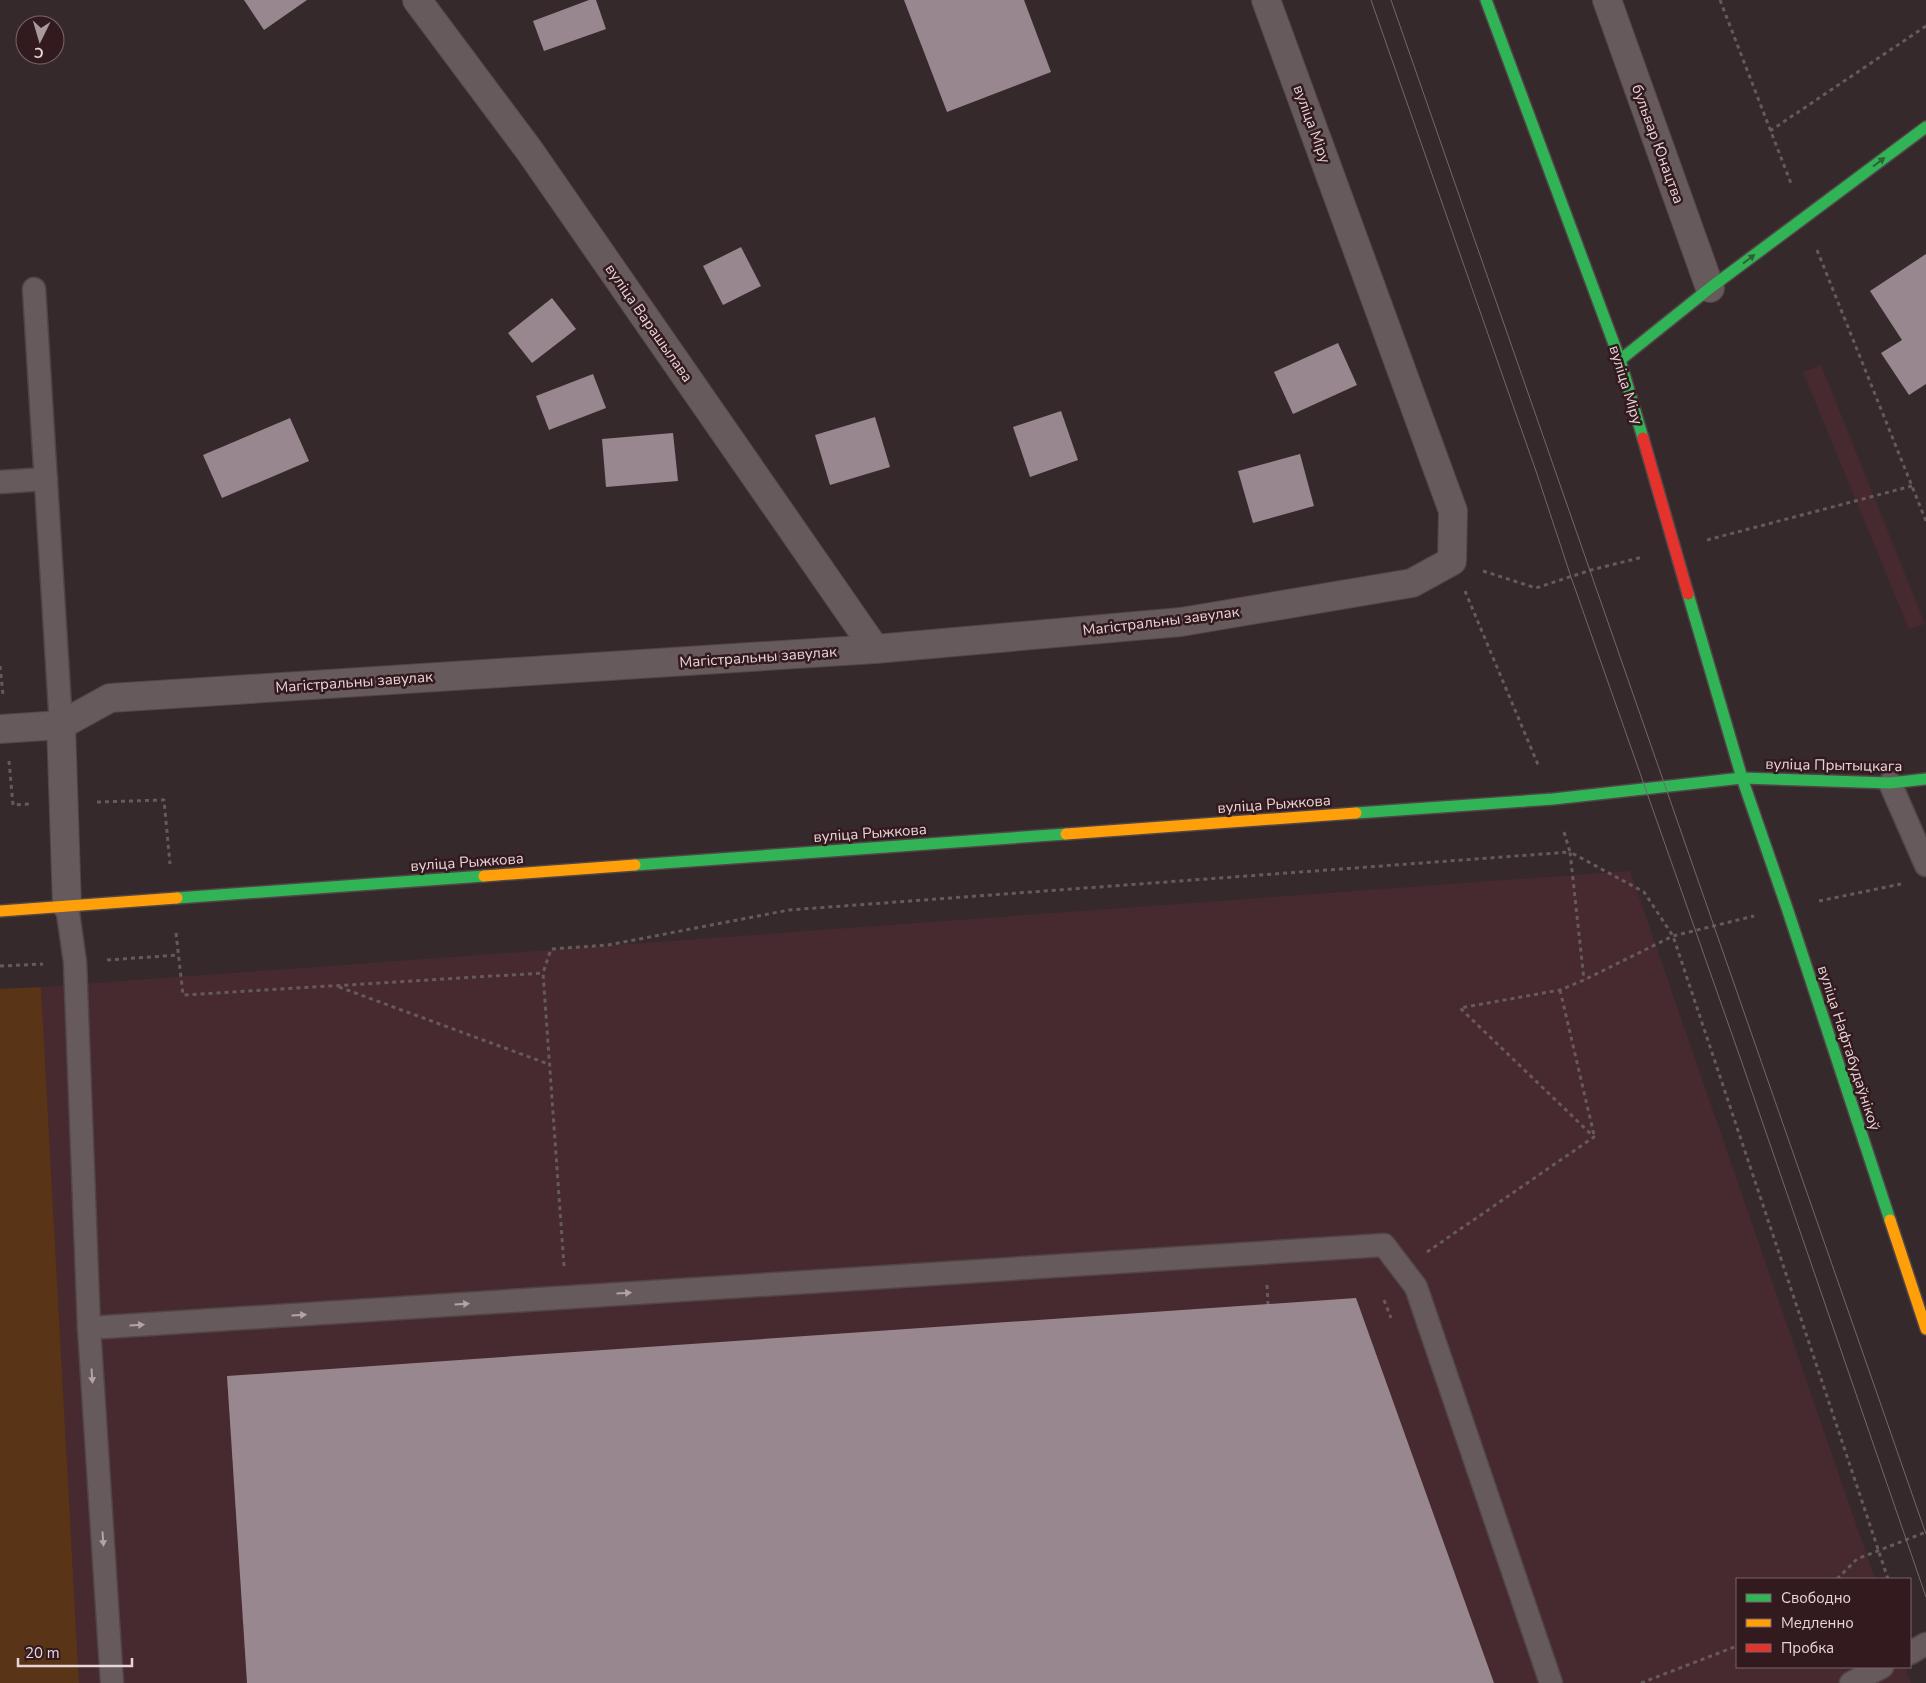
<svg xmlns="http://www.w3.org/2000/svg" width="1926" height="1683" font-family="'Nunito Sans',sans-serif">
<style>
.built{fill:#472a2f}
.green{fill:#593416}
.building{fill:#998790}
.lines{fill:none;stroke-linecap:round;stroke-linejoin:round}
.lane-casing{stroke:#514548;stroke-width:25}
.street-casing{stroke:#514548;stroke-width:30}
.fast-casing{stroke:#514548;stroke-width:14}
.slow-casing{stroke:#514548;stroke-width:14}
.jam-casing{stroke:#514548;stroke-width:14}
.path{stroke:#655a5c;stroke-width:3;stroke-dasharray:4 4;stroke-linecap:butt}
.lane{stroke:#665a5c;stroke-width:22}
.street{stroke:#665a5c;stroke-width:28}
.fast{stroke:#30b455;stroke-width:11}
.slow{stroke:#ff9f0a;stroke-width:11}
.jam{stroke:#e5322d;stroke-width:11}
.tram{stroke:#726769;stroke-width:1}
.oneway{fill:#315f37}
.oneway2{fill:#b3a4a6}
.labels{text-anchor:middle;stroke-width:5;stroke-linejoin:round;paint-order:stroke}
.street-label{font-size:15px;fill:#e7d5d8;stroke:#321a1e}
</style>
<rect width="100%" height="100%" fill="#36292c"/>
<g class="built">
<path d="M1821,365L1925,624L1909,629L1803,372Z"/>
<path d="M1630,871L1875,1579H1737V1667H1905L1911,1683H79L41,987Z"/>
</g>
<path class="green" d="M41,987L79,1683H0V989Z"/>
<g class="building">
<path d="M244,0H307L264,30Z"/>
<path d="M589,0H596L606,29L544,51L533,21Z"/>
<path d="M904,0H1024L1051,72L947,112Z"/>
<path d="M741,247L761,286L723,305L703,266Z"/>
<path d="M1926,254V384L1909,395L1881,353L1902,340L1870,291Z"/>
<path d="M552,298L576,329L532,363L508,333Z"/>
<path d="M1338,343L1357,385L1293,414L1274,372Z"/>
<path d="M593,374L606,408L549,430L536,396Z"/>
<path d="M1061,411L1078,460L1030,477L1013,427Z"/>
<path d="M875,417L890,467L830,485L815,435Z"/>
<path d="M290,418L309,461L222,498L203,455Z"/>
<path d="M673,433L678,481L606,487L602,439Z"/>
<path d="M1300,454L1314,506L1253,523L1238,471Z"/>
<path d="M1356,1298L1494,1683H247L227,1376Z"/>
</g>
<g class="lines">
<defs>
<g id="lane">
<path d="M34,289L61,725"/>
<path d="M0,482L46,479"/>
<path d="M1890,783L1926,865"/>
<path d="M67,906L75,962L89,1328L112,1683"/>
<path d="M89,1328L1384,1245L1416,1287L1551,1683"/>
<path d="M1910,1653L1926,1644"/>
<path d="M1851,1683L1882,1667"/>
</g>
<g id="street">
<path d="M417,0L529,150L875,649"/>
<path d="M1607,0L1710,288"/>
<path d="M61,725L110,698L875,649L1181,622L1412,583L1452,561L1453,511L1266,0"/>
<path d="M0,729L61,725L67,906"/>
</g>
<g id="fast">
<path d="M1486,0L1620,360L1643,438"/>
<path d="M1620,360L1710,288L1926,127"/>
<path d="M1688,594L1742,778L1787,908L1890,1220"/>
<path d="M1356,813L1553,799L1742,778L1890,783L1926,779"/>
<path d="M635,865L1066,834"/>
<path d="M177,898L484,876"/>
</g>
<g id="slow">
<path d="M1066,834L1356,813"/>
<path d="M484,876L635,865"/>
<path d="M0,911L177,898"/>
<path d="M1890,1220L1926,1329"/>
</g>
<path id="jam" d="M1643,438L1688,594"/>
</defs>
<use href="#lane" class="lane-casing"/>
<use href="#street" class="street-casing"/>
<use href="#fast" class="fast-casing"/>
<use href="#slow" class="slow-casing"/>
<use href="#jam" class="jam-casing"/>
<g class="path">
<path d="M1720,0L1792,186"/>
<path d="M1770,131L1926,26"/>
<path d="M1817,250L1926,521"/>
<path d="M1707,540L1912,486"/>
<path d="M1483,571L1536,588L1591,570L1643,557"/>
<path d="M1465,591L1539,767"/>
<path d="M0,666L3,695"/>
<path d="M9,761L13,805L31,804"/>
<path d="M97,802L164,800L170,864"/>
<path d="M1564,832L1570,852L1644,892L1673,936L1888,1579"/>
<path d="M1819,901L1901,884"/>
<path d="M176,933L183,995L543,973"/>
<path d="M107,960L179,955"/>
<path d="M0,966L43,964"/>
<path d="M339,987L551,1065"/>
<path d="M1560,990L1594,1135"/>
<path d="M1427,1252L1594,1137L1460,1008L1560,990L1584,980L1673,936L1754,916"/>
<path d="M564,1266L543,973L551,949L608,945L789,910L1570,852L1584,980"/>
<path d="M1267,1285L1268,1304"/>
<path d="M1384,1300L1391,1318"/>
<path d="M1837,1579L1857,1559L1926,1532"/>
<path d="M1641,1683L1737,1646"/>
</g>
<use href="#lane" class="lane"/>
<use href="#street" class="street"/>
<use href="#fast" class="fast"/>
<use href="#slow" class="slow"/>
<use href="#jam" class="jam"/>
<g class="tram">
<path d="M1371,0L1537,474L1571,577L1741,1060L1926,1597"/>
<path d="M1391,0L1926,1534"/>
</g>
</g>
<defs><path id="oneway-solid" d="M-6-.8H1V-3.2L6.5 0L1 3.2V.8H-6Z" transform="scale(1.25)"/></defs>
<g class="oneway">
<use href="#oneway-solid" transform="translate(1879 162) rotate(-37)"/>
<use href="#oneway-solid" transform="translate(1749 259) rotate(-37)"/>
</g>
<g class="oneway2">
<use href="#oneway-solid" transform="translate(624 1293) rotate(-4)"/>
<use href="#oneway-solid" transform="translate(462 1304) rotate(-4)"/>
<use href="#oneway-solid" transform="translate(299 1315) rotate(-4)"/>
<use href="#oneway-solid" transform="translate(137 1325) rotate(-4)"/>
<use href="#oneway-solid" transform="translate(92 1376) rotate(86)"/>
<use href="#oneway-solid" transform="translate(103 1539) rotate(86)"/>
</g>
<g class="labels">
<g class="street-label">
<text transform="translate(1312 124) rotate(70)" y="5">вуліца Міру</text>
<text transform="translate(1658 144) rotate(70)" y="5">бульвар Юнацтва</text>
<text transform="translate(649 323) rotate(55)" y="5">вуліца Варашылава</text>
<text transform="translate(1626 385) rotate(73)" y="5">вуліца Міру</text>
<text transform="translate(1161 621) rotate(-7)" y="5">Магістральны завулак</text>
<text transform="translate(758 657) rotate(-4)" y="5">Магістральны завулак</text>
<text transform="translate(354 682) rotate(-4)" y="5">Магістральны завулак</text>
<text transform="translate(1834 765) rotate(1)" y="5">вуліца Прытыцкага</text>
<text transform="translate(1274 804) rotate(-4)" y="5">вуліца Рыжкова</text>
<text transform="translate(870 833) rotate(-4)" y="5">вуліца Рыжкова</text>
<text transform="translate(467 862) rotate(-4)" y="5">вуліца Рыжкова</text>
<text transform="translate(1849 1048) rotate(72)" y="5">вуліца Нафтабудаўнікоў</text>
</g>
</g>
<rect x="1736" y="1578" width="175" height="90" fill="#321a1e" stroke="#7a6568"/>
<rect x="1746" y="1594" width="25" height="8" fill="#30b455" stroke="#7a6568"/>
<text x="1781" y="1603" font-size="15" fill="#e7d5d8">Свободно</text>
<rect x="1746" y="1619" width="25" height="8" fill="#ff9f0a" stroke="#7a6568"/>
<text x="1781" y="1628" font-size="15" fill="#e7d5d8">Медленно</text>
<rect x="1746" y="1644" width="25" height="8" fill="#e5322d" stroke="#7a6568"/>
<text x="1781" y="1653" font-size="15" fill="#e7d5d8">Пробка</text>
<g transform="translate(40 40) rotate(185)"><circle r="24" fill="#321a1e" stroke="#7a6568"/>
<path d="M0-4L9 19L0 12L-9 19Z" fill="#a9999c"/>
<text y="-8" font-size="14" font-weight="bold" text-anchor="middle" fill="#e7d5d8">С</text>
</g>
<path d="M18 1658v8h114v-8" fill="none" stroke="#e7d5d8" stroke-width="2.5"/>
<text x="25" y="1658" font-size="15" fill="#e7d5d8" stroke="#321a1e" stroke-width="4" paint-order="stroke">20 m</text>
</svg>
